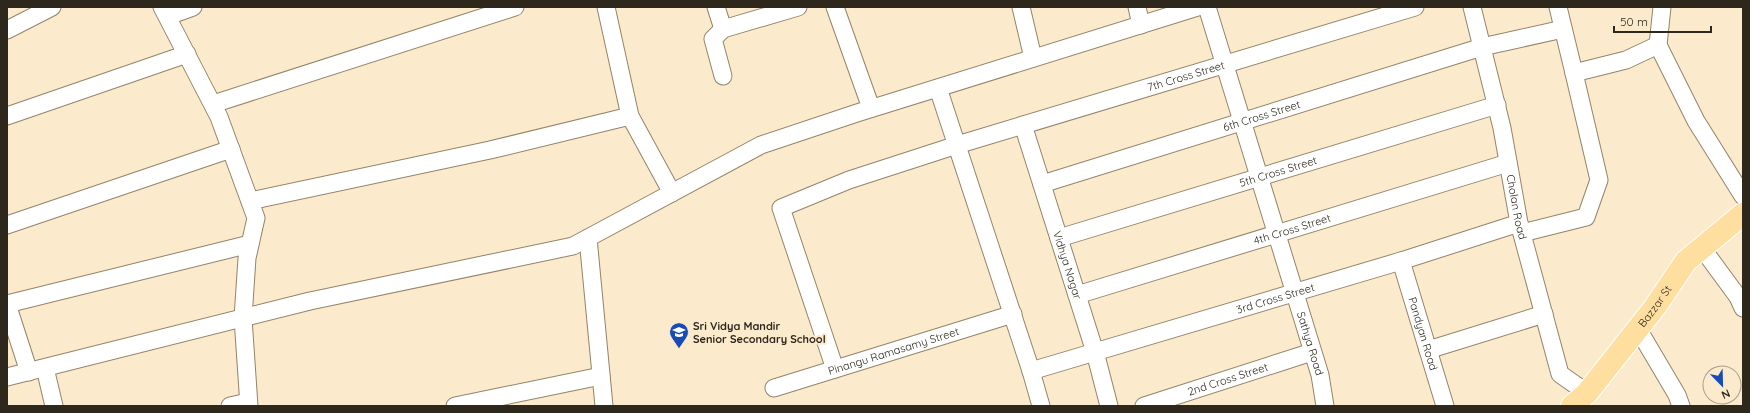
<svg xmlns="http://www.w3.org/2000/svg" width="1750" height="413" font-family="Quicksand,sans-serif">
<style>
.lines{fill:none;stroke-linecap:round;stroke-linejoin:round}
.minor-casing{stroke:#948468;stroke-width:19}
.major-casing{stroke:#fff;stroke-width:24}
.minor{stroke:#fff;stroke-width:17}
.major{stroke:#fedfa0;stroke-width:22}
.labels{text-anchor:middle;stroke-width:4;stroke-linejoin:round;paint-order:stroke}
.street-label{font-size:11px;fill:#2d271c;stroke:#fbeacc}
.poi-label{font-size:11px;font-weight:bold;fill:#2d271c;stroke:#fbeacc;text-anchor:start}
</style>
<rect width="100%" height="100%" fill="#fbeacc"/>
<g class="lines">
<defs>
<g id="minor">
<path d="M162,7L219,117L256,218L247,258L243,318L249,406"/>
<path d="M606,7L630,116L672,193"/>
<path d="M716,7L723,29L798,7"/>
<path d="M835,7L871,108"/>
<path d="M1021,7L1033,58"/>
<path d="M1137,7L1141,25"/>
<path id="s1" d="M1207,7L1320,375L1325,406"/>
<path id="s2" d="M1472,7L1502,128L1519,223L1560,374L1587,393"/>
<path d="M1558,7L1574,73L1626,60L1658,45L1696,121L1743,196"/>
<path d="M168,16L193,7"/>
<path d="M723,29L713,39L723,76"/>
<path d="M7,30L52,7"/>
<path d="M1658,45L1662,7"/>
<path d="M938,88L1031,371L1041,406"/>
<path d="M213,104L515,7"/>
<path d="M7,116L187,54"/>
<path id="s3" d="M1023,125L1095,352L1109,406"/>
<path id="s4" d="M1042,184L1482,47L1563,29"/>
<path d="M250,201L490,150L630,116"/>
<path d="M7,225L231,149"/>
<path d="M1522,233L1586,217L1599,180L1574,73"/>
<path d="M588,238L604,406"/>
<path id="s5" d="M1059,238L1497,105"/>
<path d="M1702,248L1738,297L1743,308"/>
<path id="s6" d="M1401,261L1445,406"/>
<path id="s7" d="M1077,295L1508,163"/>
<path d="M7,304L250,244"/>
<path d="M7,304L29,372"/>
<path d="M1638,329L1677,395L1681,406"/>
<path d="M1428,350L1544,314"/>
<path d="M45,368L54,406"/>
<path id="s8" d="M835,369L781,208L849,180L957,145L1415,7"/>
<path id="s9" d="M1031,371L1401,261L1519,223"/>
<path d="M7,377L310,301L573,246L761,145L857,113L1198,7"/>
<path id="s10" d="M774,388L1013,314"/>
<path d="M230,406L248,402"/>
<path d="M455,406L601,376"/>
<path id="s11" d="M1144,406L1312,352"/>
</g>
<g id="major">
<path id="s12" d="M1572,406L1587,393L1655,307L1686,261L1743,214"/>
</g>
</defs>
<use href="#minor" class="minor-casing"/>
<use href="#major" class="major-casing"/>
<use href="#minor" class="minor"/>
<use href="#major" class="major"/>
</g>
<defs>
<symbol id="school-pin" viewBox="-11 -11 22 30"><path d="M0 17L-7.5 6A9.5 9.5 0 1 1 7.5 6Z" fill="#174cb8" stroke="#fbeacc"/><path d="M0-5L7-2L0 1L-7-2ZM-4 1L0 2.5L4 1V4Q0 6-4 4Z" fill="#fff"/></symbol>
</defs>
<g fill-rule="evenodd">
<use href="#school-pin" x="668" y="321" width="22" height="30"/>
</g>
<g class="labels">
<g class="street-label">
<text dy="4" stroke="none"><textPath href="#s8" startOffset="596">7th Cross Street</textPath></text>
<text dy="4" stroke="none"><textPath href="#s4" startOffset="230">6th Cross Street</textPath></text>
<text dy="4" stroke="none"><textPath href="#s5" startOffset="229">5th Cross Street</textPath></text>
<text dy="4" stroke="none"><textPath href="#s2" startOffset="205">Cholan Road</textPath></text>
<text dy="4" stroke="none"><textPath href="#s7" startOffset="225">4th Cross Street</textPath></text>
<text dy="4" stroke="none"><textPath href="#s3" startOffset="147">Vidhya Nagar</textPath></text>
<text dy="4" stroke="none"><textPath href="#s9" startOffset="255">3rd Cross Street</textPath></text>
<text dy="4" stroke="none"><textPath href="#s12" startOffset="130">Bazzar St</textPath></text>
<text dy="4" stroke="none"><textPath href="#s6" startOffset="76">Pandyan Road</textPath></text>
<text dy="4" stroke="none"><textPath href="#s1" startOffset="352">Sathya Road</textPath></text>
<text dy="4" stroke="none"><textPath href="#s10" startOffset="125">Pinangu Ramasamy Street</textPath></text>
<text dy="4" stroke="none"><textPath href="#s11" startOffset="88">2nd Cross Street</textPath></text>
</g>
<g class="poi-label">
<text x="693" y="330">Sri Vidya Mandir<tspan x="693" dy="13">Senior Secondary School</tspan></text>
</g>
</g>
<rect width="1750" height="413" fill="none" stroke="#2d271c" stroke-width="16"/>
<g transform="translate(1722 385) rotate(157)"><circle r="19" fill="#fbeacc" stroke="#a99c86"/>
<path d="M0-3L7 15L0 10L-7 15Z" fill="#174cb8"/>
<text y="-6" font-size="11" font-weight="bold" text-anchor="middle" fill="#2d271c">N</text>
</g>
<path d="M1614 26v6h97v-6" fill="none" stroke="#2d271c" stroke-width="2"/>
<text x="1620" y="26" font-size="12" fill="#2d271c" stroke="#fbeacc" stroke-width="3" paint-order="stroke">50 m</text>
</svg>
